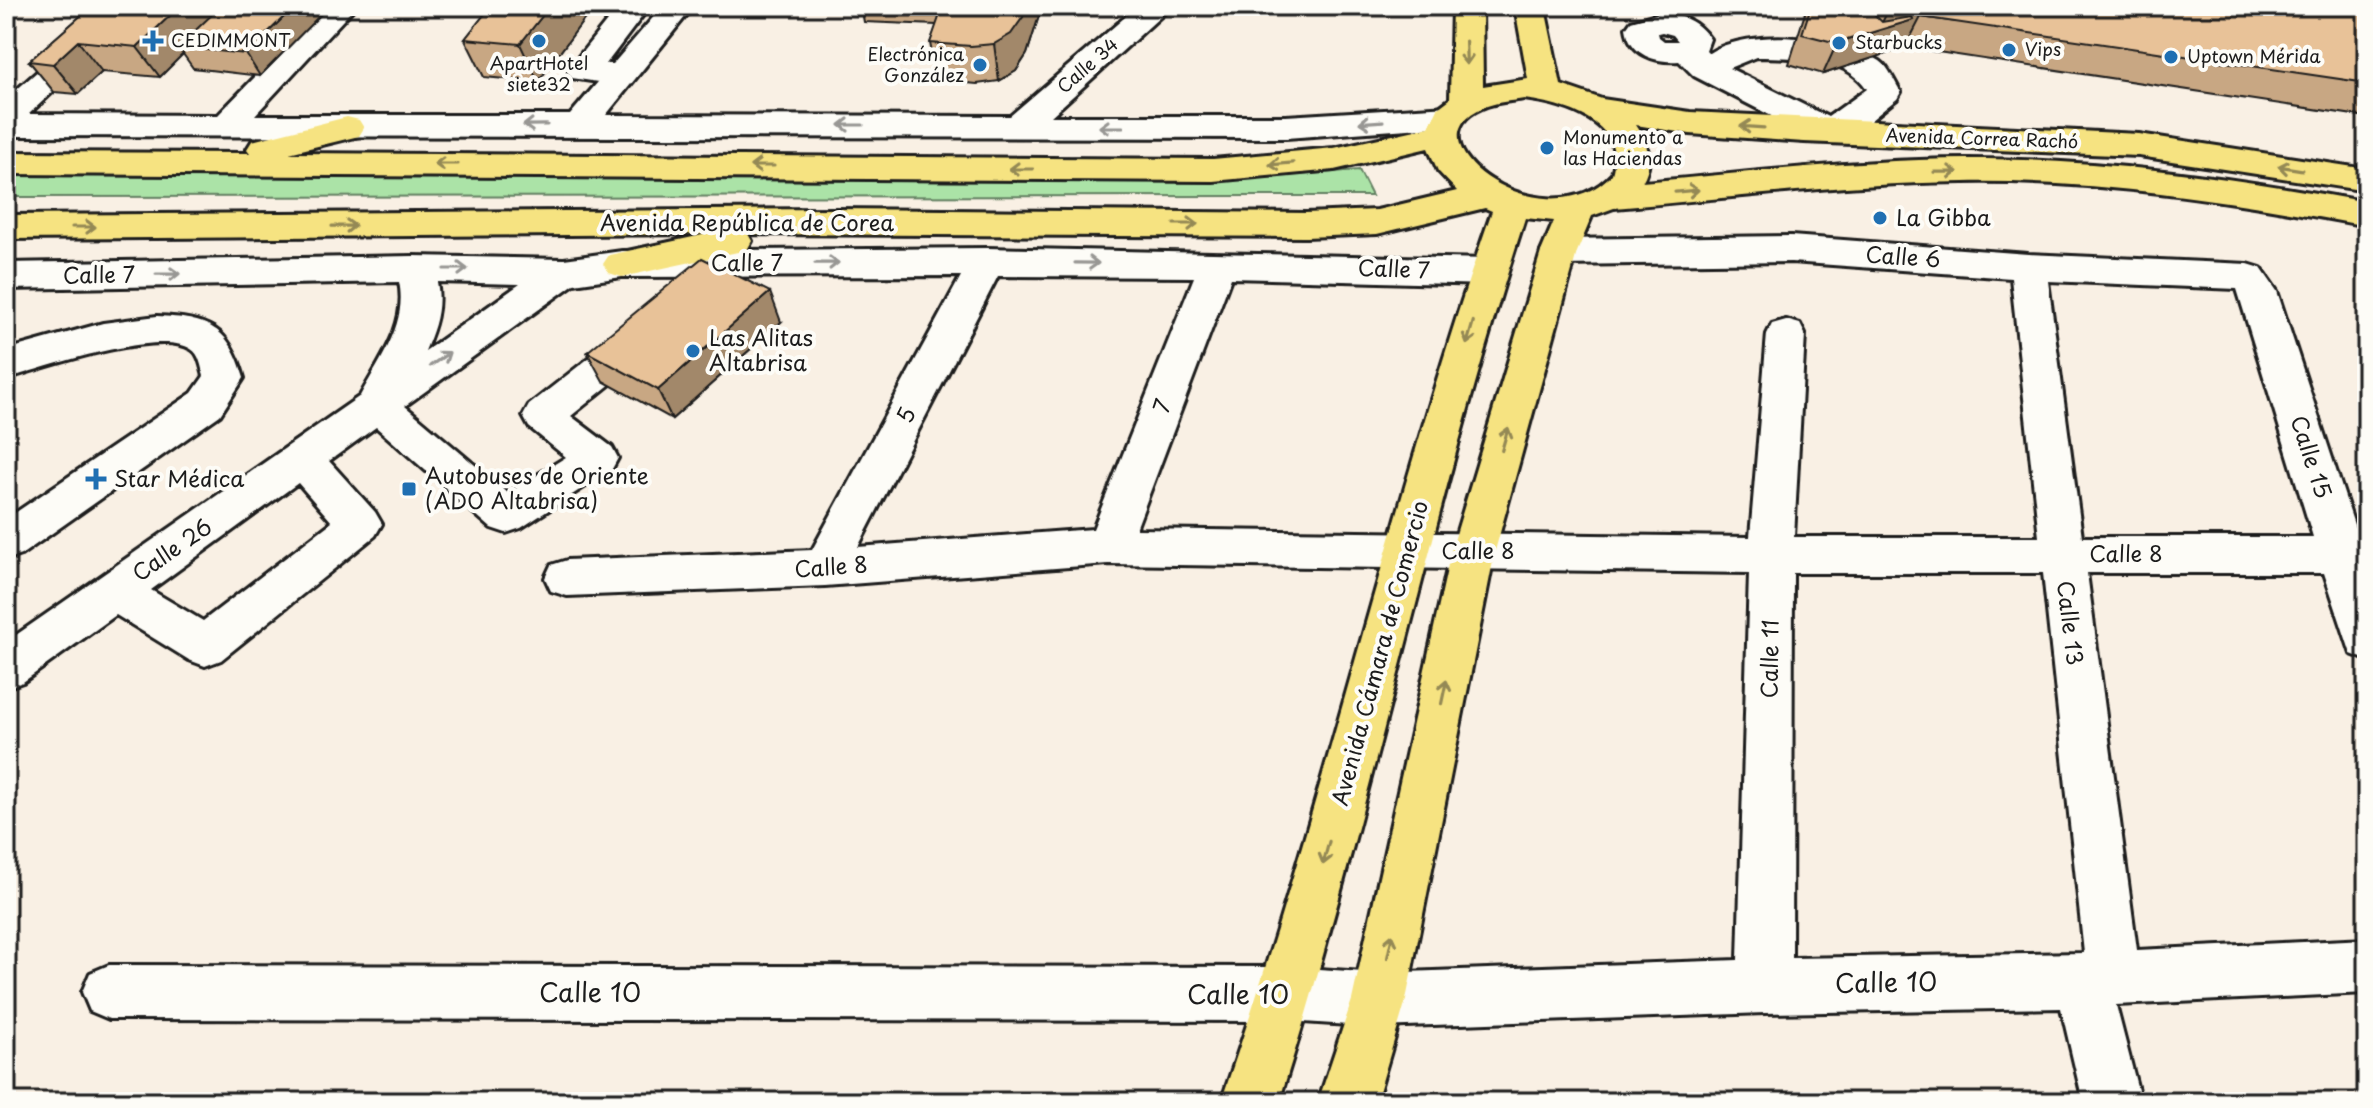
<svg xmlns="http://www.w3.org/2000/svg" width="2373" height="1108" font-family="'Playpen Sans',sans-serif">
<style>
.green{fill:#abe3a7;stroke:#648062;stroke-width:2}
.lines{fill:none;stroke-linecap:round;stroke-linejoin:round}
.minor-casing{stroke:#1c1c1c;stroke-width:6}
.major-casing{stroke:#1c1c1c;stroke-width:6}
.minor{fill:#fdfcf7;fill-rule:evenodd}
.major{fill:#f6e381;fill-rule:evenodd}
.wall{fill:#c8a783;stroke:#1c1c1c;stroke-width:2}
.shaded-wall{fill:#a2886a;stroke:#1c1c1c;stroke-width:2}
.building{fill:#e8c298;stroke:#1c1c1c;stroke-width:2}
.oneway{stroke:#948954}
.oneway2{stroke:#989794}
.poi-dot{fill:#1f6fb2;stroke:#fdfcf7;stroke-width:3}
.labels{text-anchor:middle;stroke-width:8;stroke-linejoin:round;paint-order:stroke}
.far-poi-label{font-size:18px;fill:#1c1c1c;stroke:#fdfcf7;text-anchor:start}
.far-street-label{font-size:18px;fill:#1c1c1c;stroke:#fdfcf7}
.poi-label{font-size:22px;fill:#1c1c1c;stroke:#fdfcf7;text-anchor:start}
.street-label{font-size:22px;fill:#1c1c1c;stroke:#fdfcf7}
.near-street-label{font-size:26px;fill:#1c1c1c;stroke:#fdfcf7}
</style>
<rect width="100%" height="100%" fill="#f9f0e4"/>
<filter id="ink" filterUnits="userSpaceOnUse"><feTurbulence type="fractalNoise" baseFrequency=".0125" numOctaves="2"/><feDisplacementMap in="SourceGraphic" scale="16" xChannelSelector="R" yChannelSelector="G"/><feConvolveMatrix kernelMatrix="1 2 1 2 8 2 1 2 1" color-interpolation-filters="sRGB"/></filter>
<g filter="url(#ink)">
<path class="green" d="M1359,170L1372,196L6,197V175L1222,181Z"/>
<g class="lines">
<defs>
<g id="minor">
<path d="M112,6H145L29,114L218,115L324,6H356L255,115H570L598,82L572,78L567,71L619,6H650L606,64H613L663,6H694L606,115L1010,116L1138,6H1172L1051,116H1286L1449,106L1461,109L1466,116L1461,123L1449,126L1286,138L6,136V99Z"/>
<path d="M1660,13C1682,15 1697,20 1710,39L1706,50L1709,53C1750,27 1839,36 1880,61C1889,67 1895,83 1901,92L1897,99C1874,116 1847,147 1818,140L1694,76L1679,61C1655,63 1630,55 1626,28L1631,21ZM1662,32L1673,35L1678,41H1664L1659,37L1658,33ZM1756,57C1793,58 1845,55 1867,89L1828,117L1729,68Z"/>
<path d="M1791,236L2028,254L2248,264L2261,268L2277,291L2364,555L2367,569V660L2351,654L2324,573H2087L2137,950L2367,939V993L2116,1005L2141,1102H2083L2061,1008L1765,1013L1379,1027L1288,1021L109,1019L90,1011L82,992L90,973L109,965L1288,967L1379,973L1738,960L1749,573L1108,564L825,586L567,596L551,591L545,578L551,565L567,560L812,550L961,276L622,277L574,284L405,406L508,493L566,457L529,427L523,416L529,405L631,325L645,321L659,325L664,335L659,345L571,416L612,447L618,458L612,469L521,528L506,533L491,528L376,427L329,461L375,512L382,524L375,536L221,660L205,666L189,660L116,615L23,682L6,688V642L360,396C379,361 408,324 399,282L6,289V263L413,256L564,259L622,251L987,248L1488,259L1501,263L1507,272L1501,281L1488,285L1231,278L1136,529L1750,537L1767,334L1772,324L1786,320L1800,324L1805,334L1794,537H2039L2011,278L1791,262L1559,265L1546,261L1541,252L1546,243L1559,239ZM998,276L1194,277L1093,529L858,547ZM2048,281L2237,289L2313,537H2082ZM437,282L520,284L425,351C435,328 442,307 437,282ZM298,483L332,522L203,621L151,590ZM1793,573H2043L2084,953L1792,958Z"/>
<path d="M157,316C208,318 230,327 244,378L220,415L21,555L6,560V519L192,393L204,376C201,367 200,354 191,349C159,328 42,368 6,379V350L103,323Z"/>
</g>
<path id="major" d="M1452,6H1482L1483,86L1528,79L1516,13L1519,6H1549L1546,13L1561,85L1602,99L1690,112L2139,134L2367,169V191L2139,156L1804,142L1690,134L1636,125C1648,142 1654,163 1642,182C1751,173 1860,159 1969,159C2103,159 2235,178 2367,202V226C2234,201 2100,180 1964,182C1847,183 1731,198 1614,208L1592,216L1577,252L1495,551L1406,1000L1376,1102H1318L1352,1000L1451,551L1541,252L1554,221L1525,218C1431,509 1372,810 1279,1102H1221C1323,808 1390,504 1492,211L1485,208L1377,234L1306,237L748,234L752,241L747,250L622,277L609,273L603,264L609,255L707,234L6,239V215L835,209L1306,213L1377,210L1457,191L1438,171L1428,148L1334,170L1213,181L6,174V152L250,153L247,149L252,141L347,117L359,120L364,128L359,136L289,153L1213,159L1334,148L1429,127L1438,108L1450,99ZM1524,99C1564,104 1628,122 1612,174C1545,246 1397,139 1487,106C1498,102 1512,101 1524,99Z"/>
</defs>
<use href="#minor" class="minor-casing"/>
<use href="#major" class="major-casing"/>
<use href="#minor" class="minor"/>
<use href="#major" class="major"/>
</g>
<g class="wall">
<path d="M92,6L220,7L221,6H325L326,9L260,76L193,68L183,54L160,77L102,72L78,94L54,92L29,61Z"/>
<path d="M491,6H594L538,82L484,77L465,39Z"/>
<path d="M861,6H1042L1027,54L1016,71L999,81L977,84L937,80L930,43L937,25L864,22Z"/>
<path d="M1797,6H2367V117L1905,47L1906,46L1899,47L1898,50L1823,74L1789,64L1805,13Z"/>
<path d="M781,322L672,419L603,381L587,352Z"/>
</g>
<g class="shaded-wall">
<path d="M180,6H219L224,14L178,47L183,54L160,77L137,47Z"/>
<path d="M295,6H325L326,9L260,76L246,54Z"/>
<path d="M550,6H594L538,82L520,44Z"/>
<path d="M1026,6H1042L1027,54L1016,71L999,81L994,44Z"/>
<path d="M1890,6H1964L1956,22L1921,17L1906,46L1899,47L1898,50L1823,74L1837,43L1878,31Z"/>
<path d="M78,41L102,72L78,94L53,64Z"/>
<path d="M770,292L781,322L672,419L658,390Z"/>
</g>
<g class="building">
<path d="M92,6H180L137,47L78,41L53,64L29,61Z"/>
<path d="M221,6H295L246,54L178,47Z"/>
<path d="M491,6H550L520,44L465,39Z"/>
<path d="M943,6H1026L1023,17L1011,34L994,44L971,46L930,43Z"/>
<path d="M1811,6H1866L1882,22L1912,17L1913,20L1837,43L1802,34Z"/>
<path d="M1964,6H2367V83L1921,17L1963,9Z"/>
<path d="M702,258L770,292L658,390L587,352Z"/>
</g>
<defs><path id="oneway-shaft" d="M-6 0H5M1.5-3L5.5 0L1.5 3" fill="none" stroke-width="1.6" stroke-linecap="round" stroke-linejoin="round" transform="scale(2)"/></defs>
<g class="oneway">
<use href="#oneway-shaft" transform="translate(1466 53) rotate(88)"/>
<use href="#oneway-shaft" transform="translate(1752 127) rotate(-176)"/>
<use href="#oneway-shaft" transform="translate(446 164) rotate(180)"/>
<use href="#oneway-shaft" transform="translate(1281 164) rotate(175)"/>
<use href="#oneway-shaft" transform="translate(762 166) rotate(-180)"/>
<use href="#oneway-shaft" transform="translate(2290 168) rotate(-171)"/>
<use href="#oneway-shaft" transform="translate(1021 169) rotate(-180)"/>
<use href="#oneway-shaft" transform="translate(1946 172) rotate(-1)"/>
<use href="#oneway-shaft" transform="translate(1687 191) rotate(-5)"/>
<use href="#oneway-shaft" transform="translate(1186 224)"/>
<use href="#oneway-shaft" transform="translate(344 226) rotate(-1)"/>
<use href="#oneway-shaft" transform="translate(84 227)"/>
<use href="#oneway-shaft" transform="translate(1470 333) rotate(106)"/>
<use href="#oneway-shaft" transform="translate(1505 439) rotate(-74)"/>
<use href="#oneway-shaft" transform="translate(1444 692) rotate(-78)"/>
<use href="#oneway-shaft" transform="translate(1326 853) rotate(105)"/>
<use href="#oneway-shaft" transform="translate(1390 946) rotate(-78)"/>
</g>
<g class="oneway2">
<use href="#oneway-shaft" transform="translate(1371 122) rotate(176)"/>
<use href="#oneway-shaft" transform="translate(535 125) rotate(179)"/>
<use href="#oneway-shaft" transform="translate(851 125) rotate(-180)"/>
<use href="#oneway-shaft" transform="translate(1111 127) rotate(-180)"/>
<use href="#oneway-shaft" transform="translate(827 263) rotate(-1)"/>
<use href="#oneway-shaft" transform="translate(1087 263) rotate(1)"/>
<use href="#oneway-shaft" transform="translate(456 269)"/>
<use href="#oneway-shaft" transform="translate(168 274) rotate(-1)"/>
<use href="#oneway-shaft" transform="translate(440 359) rotate(-35)"/>
</g>
</g>
<g class="poi-dot">
<path d="M149 29h8v8h8v8h-8v8h-8v-8h-8v-8h8z"/>
<circle cx="539" cy="41" r="8"/>
<circle cx="1839" cy="43" r="8"/>
<circle cx="2009" cy="50" r="8"/>
<circle cx="2171" cy="57" r="8"/>
<circle cx="980" cy="65" r="8"/>
<circle cx="1547" cy="148" r="8"/>
<circle cx="1880" cy="218" r="8"/>
<circle cx="693" cy="351" r="8"/>
<path d="M92 467h8v8h8v8h-8v8h-8v-8h-8v-8h8z"/>
<rect x="401" y="481" width="16" height="16" rx="4"/>
</g>
<g class="labels">
<g class="far-poi-label">
<text x="171" y="47">CEDIMMONT</text>
<text x="1855" y="49">Starbucks</text>
<text x="2025" y="56">Vips</text>
<text x="964" y="61" text-anchor="end">Electrónica<tspan x="964" dy="21">González</tspan></text>
<text x="2187" y="63">Uptown Mérida</text>
<text x="539" y="70" text-anchor="middle">ApartHotel<tspan x="539" dy="21">siete32</tspan></text>
<text x="1563" y="144">Monumento a<tspan x="1563" dy="21">las Haciendas</tspan></text>
</g>
<g class="far-street-label">
<text transform="translate(1088 66) rotate(-41)" y="6">Calle 34</text>
<text transform="translate(1982 139) rotate(2)" y="6">Avenida Correa Rachó</text>
</g>
<g class="poi-label">
<text x="1896" y="226">La Gibba</text>
<text x="709" y="346">Las Alitas<tspan x="709" dy="25">Altabrisa</tspan></text>
<text x="425" y="484">Autobuses de Oriente<tspan x="425" dy="25">(ADO Altabrisa)</tspan></text>
<text x="114" y="487">Star Médica</text>
</g>
<g class="street-label">
<text x="747" y="231">Avenida República de Corea</text>
<text transform="translate(1903 257) rotate(4)" y="8">Calle 6</text>
<text x="747" y="271">Calle 7</text>
<text transform="translate(1394 269) rotate(2)" y="8">Calle 7</text>
<text transform="translate(99 275) rotate(-1)" y="8">Calle 7</text>
<text transform="translate(1162 406) rotate(-69)" y="8">7</text>
<text transform="translate(906 415) rotate(-62)" y="8">5</text>
<text transform="translate(2311 457) rotate(72)" y="8">Calle 15</text>
<text transform="translate(172 550) rotate(-35)" y="8">Calle 26</text>
<text x="1478" y="559">Calle 8</text>
<text x="2126" y="562">Calle 8</text>
<text transform="translate(831 567) rotate(-4)" y="8">Calle 8</text>
<text transform="translate(2070 623) rotate(83)" y="8">Calle 13</text>
<text transform="translate(1380 653) rotate(-75)" y="8">Avenida Cámara de Comercio</text>
<text transform="translate(1770 659) rotate(-89)" y="8">Calle 11</text>
</g>
<g class="near-street-label">
<text transform="translate(1886 983) rotate(-1)" y="9">Calle 10</text>
<text x="590" y="1002">Calle 10</text>
<text x="1238" y="1004">Calle 10</text>
</g>
</g>
<rect width="2373" height="1108" fill="none" stroke="#fdfcf7" stroke-width="32"/>
<rect x="16" y="16" width="2341" height="1076" fill="none" stroke="#1c1c1c" stroke-width="3" filter="url(#ink)"/>
</svg>
